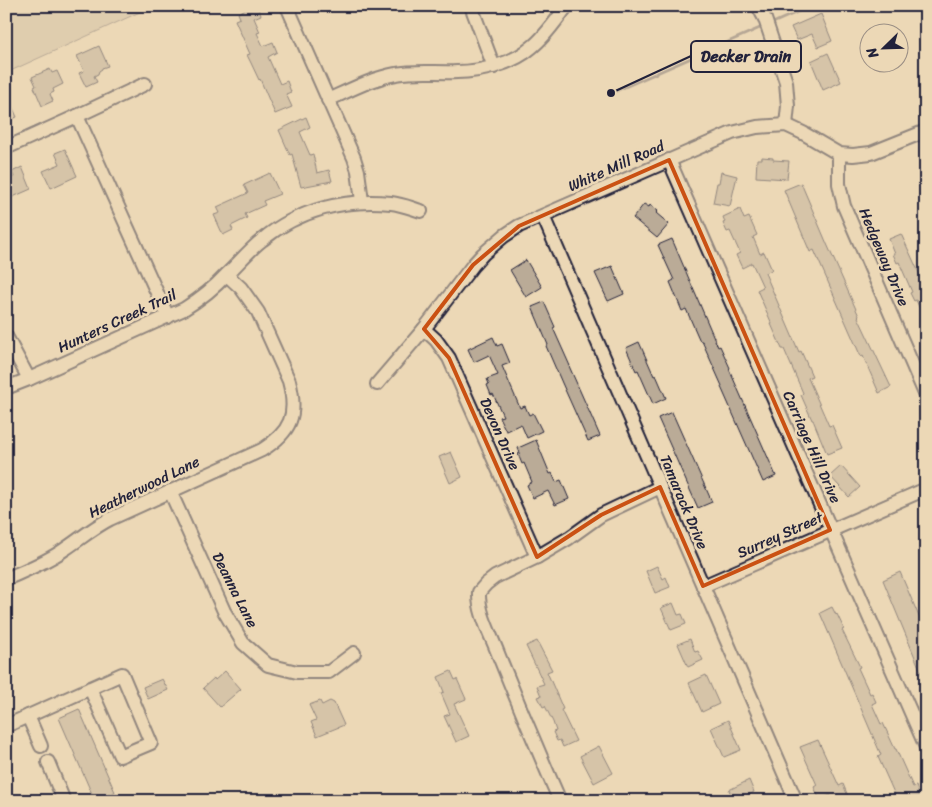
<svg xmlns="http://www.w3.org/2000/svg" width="932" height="807" font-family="Sriracha,sans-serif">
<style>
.green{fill:#cfbea4;stroke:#787070}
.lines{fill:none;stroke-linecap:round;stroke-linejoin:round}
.stream{stroke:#72696c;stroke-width:3}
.building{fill:#baab97;stroke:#22223b}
.minor-casing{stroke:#22223b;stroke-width:16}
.minor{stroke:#ecd8b6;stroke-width:12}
.marked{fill:none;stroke:#ca5113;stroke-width:4;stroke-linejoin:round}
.labels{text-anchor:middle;stroke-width:5;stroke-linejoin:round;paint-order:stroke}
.street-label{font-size:15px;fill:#22223b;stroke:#ecd8b6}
.leader{fill:none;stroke:#22223b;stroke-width:2}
.callout-dot{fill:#22223b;stroke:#ecd8b6;stroke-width:2}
.callout{fill:#ecd8b6;stroke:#22223b;stroke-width:2}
.callout-label{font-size:16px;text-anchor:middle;font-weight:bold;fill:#22223b}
</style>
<rect width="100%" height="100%" fill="#ecd8b6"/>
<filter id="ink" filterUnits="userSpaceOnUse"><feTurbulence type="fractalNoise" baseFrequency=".02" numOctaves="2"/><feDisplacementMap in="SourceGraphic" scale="10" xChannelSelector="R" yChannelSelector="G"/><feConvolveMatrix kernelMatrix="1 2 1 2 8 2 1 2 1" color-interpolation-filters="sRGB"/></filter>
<g filter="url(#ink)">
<path class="green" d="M6,6H153L6,73Z"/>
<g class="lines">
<g class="stream">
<path d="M775,22L811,6"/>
<path d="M611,93L760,28"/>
</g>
</g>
<g class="building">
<path d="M252,6H257L261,15L254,18L260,32L257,33L263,46L273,42L277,52L268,57L280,84L287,81L291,92L286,94L292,107L275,114L260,79L259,80L251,63L247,55L250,54L235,20L240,18L238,13Z"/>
<path d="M821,14L832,41L818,47L812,34L797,40L791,27Z"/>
<path d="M99,46L108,66L102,68V69L99,71L98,74L94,76L97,82L86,87L79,73L84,71L77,56Z"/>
<path d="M828,53L841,82L823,90L811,61Z"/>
<path d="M50,69L52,73L57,71L63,84L53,89L54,92L50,94L53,101L42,106L34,87L36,86L32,77Z"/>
<path d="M6,93L17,117L6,122Z"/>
<path d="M306,117L310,127L300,132L310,155L313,154L317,173L329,170L332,181L301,187L292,154L290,155L279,130Z"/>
<path d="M65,149L77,176L51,188L43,171L60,164L55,153Z"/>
<path d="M762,157L773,158V160L789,161L787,179L756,177L757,159H762Z"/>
<path d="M22,167L31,189L6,200V180L14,177L12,172Z"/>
<path d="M721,172L737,176L730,206L713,203L717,183H719Z"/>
<path d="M270,173L280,194L263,201L265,205L245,214L247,218L231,226L233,230L223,235L214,215L220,213L217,207L248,193L244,185Z"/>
<path d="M801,183L827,244L859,316L858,317L891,387L879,393L863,356L861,357L814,250L810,252L784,190Z"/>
<path d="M644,204L649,207L650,205L658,211L656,213L669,224L657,238L633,218Z"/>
<path d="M740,209L744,219L749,217L757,235L753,237L760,254L764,252L772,270L765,273L799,352L801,351L812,376L808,378L829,426L832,425L842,448L827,454L813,420H812L801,395L803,393L784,349H782L771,324H772L757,290L763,287L752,263L742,268L736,255L740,253L730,231L727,232L723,223L725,222L723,217Z"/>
<path d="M901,234L926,288V323L916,300L914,301L910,293L912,292L899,262L897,263L893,254H895L889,239Z"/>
<path d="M672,239L718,347L720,346L730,368L729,369L776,476L763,482L721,387L722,386L702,341H700L686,309L682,311L670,282L674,280L658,245Z"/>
<path d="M526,260L542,287L526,297L510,270Z"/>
<path d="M612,266L624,294L608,301L595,273Z"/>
<path d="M544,302L555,327L553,328L570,366H569L600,436L588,441L562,383L546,346L548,345L532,307Z"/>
<path d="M493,337L497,346L502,344L510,363L502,366L520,408L525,406L529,415L533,413L542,431L527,438L521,424L506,431L499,417L503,416L493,394L491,395L487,385L489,384L487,379L498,375L489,355L474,362L468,349Z"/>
<path d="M639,342L654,376L656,375L666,398L653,404L638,370L636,371L626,348Z"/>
<path d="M672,412L712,502L698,508L658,418Z"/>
<path d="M536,440L550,474L552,473L556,482L561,480L569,499L555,505L548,491L533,498L527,485L532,482L524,463L522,464L518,454L520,453L518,448Z"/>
<path d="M451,452L462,477L450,483L439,457Z"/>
<path d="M841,466L860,487L849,497L830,476Z"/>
<path d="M657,566L663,579L666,577L670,587L655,593L646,571Z"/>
<path d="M900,572L926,633V684L883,580Z"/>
<path d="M673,603L678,615L682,614L686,624L671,630L661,608Z"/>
<path d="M832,607L836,615L837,614L844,629L842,630L860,667L858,668L870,694L872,693L876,702L872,704L881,724L883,723L895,749H896L913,787L916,786L921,799L917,801H881L895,795L878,757L881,755L820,613Z"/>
<path d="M690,639L695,652L698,651L703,660L688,667L678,644Z"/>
<path d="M537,641L552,670L547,672L563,709L561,710L576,741L563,747L560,740L557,741L553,732L556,731L553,722L545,706L543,707L538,697L541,696L537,686L544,684L526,646Z"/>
<path d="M225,671L241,689L220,707L203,688L214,678L215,680Z"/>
<path d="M451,671L455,680L457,679L466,699L454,704L469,736L456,742L444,716L450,714L441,693L444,692L438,677Z"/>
<path d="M706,675L719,704L702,712L689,683Z"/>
<path d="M162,679L168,690L148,699L143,687Z"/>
<path d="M320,701L322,705L330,701L334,703L344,725L317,736L311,722L316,720L309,705Z"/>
<path d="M79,709L115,792L95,801L59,718Z"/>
<path d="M728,720L741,750L724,757L711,728Z"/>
<path d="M818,740L839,786L843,784L850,801H833L830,795L820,800L814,787L817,785L800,747Z"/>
<path d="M599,746L613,773L594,783L580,756Z"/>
<path d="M749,780L754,792L749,795L752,801H734L729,790Z"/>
</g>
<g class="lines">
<defs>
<g id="minor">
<path d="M287,6L354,158L358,171L362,201"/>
<path d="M471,6L494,67"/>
<path d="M758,6L765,19L786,82L788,106L786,125"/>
<path d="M328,100C350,90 373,78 396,74C416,70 437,73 457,72C482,72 514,63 532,47C546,36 556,20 567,6"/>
<path d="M77,116L168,317"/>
<path d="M6,148L77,116L145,84"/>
<path d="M839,154V184L844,206L926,396"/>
<path d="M669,160L926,747"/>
<path d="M543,216L796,801"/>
<path d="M424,329L436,340L449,358L537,557"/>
<path d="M6,336L29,379"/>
<path d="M377,384L424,329L473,265L483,254L504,236L519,226L732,133L757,127L786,125L803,133L839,154L853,155L871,153L926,131"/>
<path d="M6,388L29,379L184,309C200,299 214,288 226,275C238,264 249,250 262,240C298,210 345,198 391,203C401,204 411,208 421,211"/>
<path d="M170,491L224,611L243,643L268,665L297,672H329L354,653"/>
<path d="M6,579C26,570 47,562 65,549C80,539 94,527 110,519L262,450C291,432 298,415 289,381L258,312L241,288L227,275"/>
<path d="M703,586L926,489"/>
<path d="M28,716L41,746"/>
<path d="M6,726L122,674L151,743L120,756L90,688"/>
<path d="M48,762L64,801"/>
<path d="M560,801C538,751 517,701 497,651C490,633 478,612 479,592L486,584L495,577L537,557L569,538L601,515L660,487"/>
</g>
</defs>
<use href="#minor" class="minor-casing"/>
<use href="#minor" class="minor"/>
</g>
</g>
<path d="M0 0H932V807H0ZM669,160L830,530L703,586L660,487L601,515L537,557L449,358L424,329L473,265L519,226Z" fill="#ecd8b6" fill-opacity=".55" fill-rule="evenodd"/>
<path class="marked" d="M669,160L830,530L703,586L660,487L601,515L537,557L449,358L424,329L473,265L519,226Z"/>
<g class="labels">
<g class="street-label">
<text transform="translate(616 166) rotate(-24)" y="5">White Mill Road</text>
<text transform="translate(884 257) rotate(67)" y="5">Hedgeway Drive</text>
<text transform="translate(117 321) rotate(-25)" y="5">Hunters Creek Trail</text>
<text transform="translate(500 434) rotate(66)" y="5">Devon Drive</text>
<text transform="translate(812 447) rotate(66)" y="5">Carriage Hill Drive</text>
<text transform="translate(144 487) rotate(-26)" y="5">Heatherwood Lane</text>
<text transform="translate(684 502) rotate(67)" y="5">Tamarack Drive</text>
<text transform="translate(780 535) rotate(-24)" y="5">Surrey Street</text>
<text transform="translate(235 590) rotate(63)" y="5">Deanna Lane</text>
</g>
</g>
<path class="leader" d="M611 93L691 56"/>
<circle class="callout-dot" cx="611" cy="93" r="5"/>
<rect class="callout" x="691" y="41" width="110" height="31" rx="5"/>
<g class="callout-label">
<text x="746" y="62">Decker Drain</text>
</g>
<rect width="932" height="807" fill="none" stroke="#ecd8b6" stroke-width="25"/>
<rect x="12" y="12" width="907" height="782" fill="none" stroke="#22223b" stroke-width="2" filter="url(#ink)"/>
<g transform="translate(884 48) rotate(247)"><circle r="24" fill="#ecd8b6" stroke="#9b8f85"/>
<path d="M0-4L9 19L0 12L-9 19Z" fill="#22223b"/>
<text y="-8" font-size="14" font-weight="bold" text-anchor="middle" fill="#22223b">N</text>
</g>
</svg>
